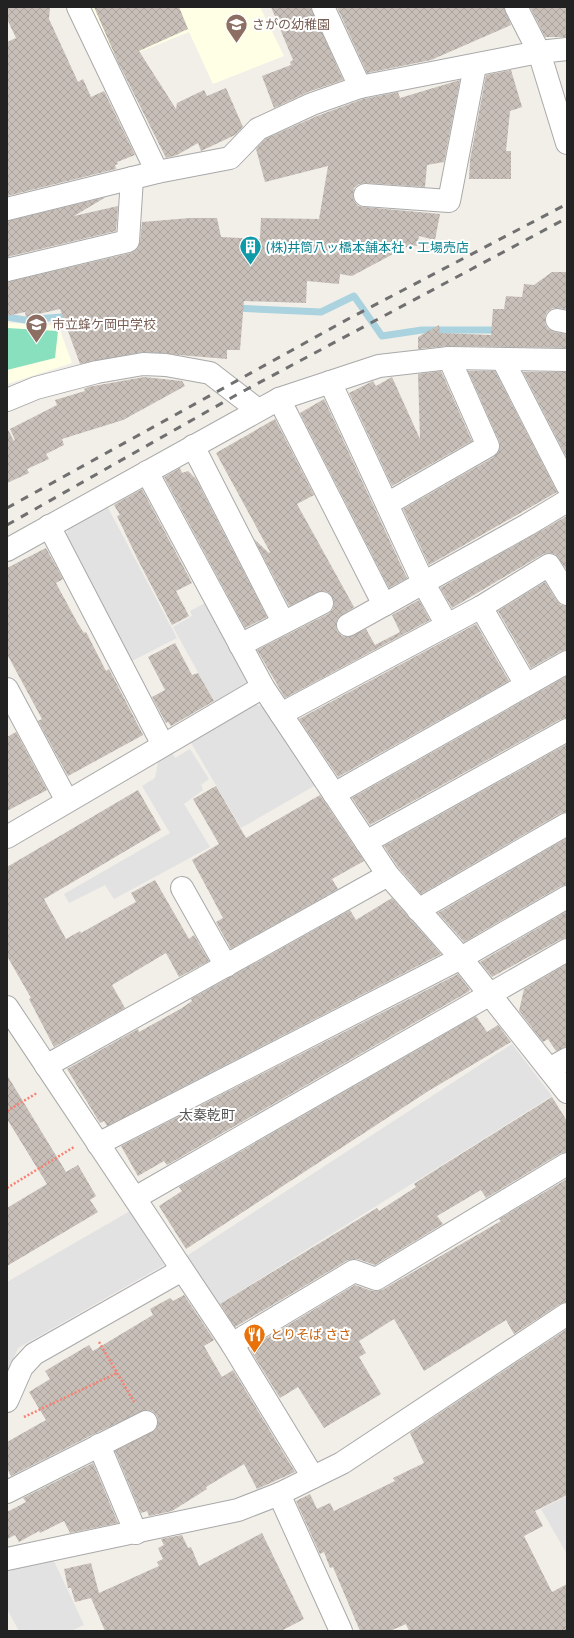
<svg xmlns="http://www.w3.org/2000/svg" width="574" height="1638" font-family="'Varela Round','Noto Sans JP',sans-serif">
<style>
.education{fill:#ffffe5}
.pitch{fill:#88e0be}
.parking{fill:#e2e2e2}
.lines{fill:none;stroke-linecap:round;stroke-linejoin:round}
.stream{stroke:#aad3df;stroke-width:7}
.building{fill:url(#building-cross-hatch)}
.minor-casing{stroke:#a9a9a9;stroke-width:24}
.path{stroke:#fa8072;stroke-width:2.5;stroke-dasharray:2 2;stroke-linecap:butt}
.minor{stroke:#fff;stroke-width:22}
.rail{stroke:#707070;stroke-width:3;stroke-dasharray:8 8;stroke-linecap:butt}
.labels{text-anchor:middle;stroke-width:4;stroke-linejoin:round;paint-order:stroke}
.education-label{font-size:13px;fill:#785e54;stroke:#fff;text-anchor:start}
.culture-label{font-size:13px;fill:#0d838f;stroke:#fff;text-anchor:start}
.food-label{font-size:13px;fill:#c56008;stroke:#fff;text-anchor:start}
.neighbourhood-label{font-size:14px;fill:#555;stroke:#fff}
</style>
<defs>
<pattern id="building-cross-hatch" width="8" height="8" patternUnits="userSpaceOnUse"><rect width="8" height="8" fill="#c7bfb8"/><path d="M0 0l8 8M0 8l8-8" fill="none" stroke="#aba49e"/></pattern>
</defs>
<rect width="100%" height="100%" fill="#f2efe9"/>
<g class="education">
<path d="M91,7H260L284,56L213,84L189,32L117,61Z"/>
<path d="M7,323L58,325L72,363L7,384Z"/>
</g>
<path class="pitch" d="M7,328L58,331L55,358L7,370Z"/>
<g class="parking">
<path d="M107,506L177,638L128,663L63,540L69,528Z"/>
<path d="M209,601L249,676L246,686L215,703L173,627L192,616L190,611Z"/>
<path d="M254,704L267,708L316,785L241,828L190,741Z"/>
<path d="M190,749L209,779L201,785L203,790L184,804L210,847L114,899L105,885L69,903L64,894L170,833L142,786L155,778L159,758L171,750L175,758Z"/>
<path d="M512,1044L552,1096L218,1305L182,1259Z"/>
<path d="M130,1211L164,1265L18,1348L7,1373V1282Z"/>
<path d="M567,1496V1554L541,1509Z"/>
<path d="M54,1561L84,1625L71,1631H19L7,1609V1568Z"/>
</g>
<g class="lines">
<g class="stream">
<path d="M235,308L321,312L354,296L382,336L422,330H501"/>
<path d="M7,317L25,320L72,316"/>
</g>
</g>
<g class="building">
<path d="M7,7H50L49,19L78,82L83,79L91,97L104,91L135,155L117,162L118,164L115,165L116,169L7,196V42L16,38L7,19Z"/>
<path d="M94,7H179L188,29L139,51L176,109L177,103L204,90L207,96L226,88L243,127L235,135L201,151L198,143L177,155L166,158L117,60Z"/>
<path d="M271,7H311L343,80L308,92L274,108L262,76L291,65L290,62L293,60Z"/>
<path d="M337,7H504L511,25L431,60L367,73Z"/>
<path d="M530,7H567V37H545Z"/>
<path d="M511,70L522,107L510,111L506,151H511V179H469L470,160L486,75Z"/>
<path d="M460,80L444,162L427,165L425,187L366,183L359,184L354,188L353,194L354,201L358,206L364,207L440,214L435,240L419,236L417,246L410,245L352,276L340,274L339,284L307,281L306,303L244,301L240,350H227V359L143,352L80,364L60,309L26,317L25,312L7,316V282L131,253L137,249L140,242L142,222L190,218H217L221,237L260,239L261,218L319,219L328,166L265,182L256,149L265,139L317,116L363,99L398,92L400,98Z"/>
<path d="M106,197L74,216L118,206L116,231L7,257V221Z"/>
<path d="M552,272H567V309L553,308L547,312L545,317V324L548,329L554,332L567,334V348L449,346L418,349V337L439,325L440,333L491,335L493,309H504L506,296L522,297L524,284L534,285Z"/>
<path d="M441,371L472,441L392,486L349,393L373,381L376,386L392,377L420,439L418,374Z"/>
<path d="M468,371H495L557,492L429,565L403,509L494,457L500,447L499,441Z"/>
<path d="M523,372H567V458Z"/>
<path d="M144,377L182,381L185,386L123,420L62,439L64,445L46,454L49,459L27,469L29,473L7,483V428L14,441L15,440L10,429L57,405L55,400L85,391L84,389L88,387Z"/>
<path d="M324,399L407,578L389,588L300,413Z"/>
<path d="M275,419L314,495L297,504L354,607L338,618L336,624L337,631L342,636L348,637L366,629L375,645L400,632L392,615L419,600L430,620L285,698L257,650L328,614L333,609L334,603L333,598L328,592L322,591L289,606L254,539L269,553L270,552L216,453Z"/>
<path d="M180,468L182,473L188,471L196,479L267,617L245,628L164,477Z"/>
<path d="M142,489L192,583L176,591L189,616L172,625L138,560L117,516L120,515L114,505Z"/>
<path d="M567,516V570L555,554L549,553L543,554L452,608L440,588Z"/>
<path d="M46,548L63,579L56,583L77,622L84,633L86,632L106,671L109,669L143,735L68,776L38,721L42,719L7,654V568Z"/>
<path d="M545,582L557,601L561,605L567,606V650L561,651L531,668L498,611Z"/>
<path d="M476,624L509,681L338,777L299,719Z"/>
<path d="M175,643L192,675L198,673L214,701L171,726L168,722L166,723L152,697L165,690L148,657Z"/>
<path d="M567,676V718L561,719L370,825L352,798Z"/>
<path d="M16,732L47,790L7,811V737Z"/>
<path d="M567,744V812L561,813L421,894L398,867L384,846Z"/>
<path d="M216,786L246,838L320,795L364,861L332,879L338,889L231,949L216,922L223,918L192,860L219,844L193,799Z"/>
<path d="M138,790L161,830L44,899L66,939L80,931L81,933L136,902L131,893L155,880L189,939L194,935L209,961L179,977L166,953L112,985L125,1008L54,1047L29,999L31,998L7,956V867Z"/>
<path d="M567,838V885L561,886L464,942L438,913Z"/>
<path d="M392,898L441,954L107,1126L104,1121L100,1123L67,1069L138,1029L139,1032L182,1008L192,1001L191,999L350,910L356,920Z"/>
<path d="M567,911V938L561,939L492,977L480,962Z"/>
<path d="M567,964V1047L556,1051L548,1039L543,1042L519,1011L524,989Z"/>
<path d="M458,974L470,990L468,992L167,1165L164,1161L138,1176L121,1146Z"/>
<path d="M476,1016L487,1032L498,1025L511,1042L430,1090L186,1249L159,1206L182,1191L179,1187Z"/>
<path d="M7,1075L66,1172L78,1165L96,1196L90,1200L98,1212L7,1266V1208L47,1184L7,1119Z"/>
<path d="M552,1097L567,1121V1152L561,1153L486,1198L481,1190L437,1216L443,1224L375,1265L358,1259L348,1260L235,1327L220,1304L377,1208L379,1211L416,1187L414,1184L426,1176Z"/>
<path d="M567,1179V1302L560,1304L514,1334L506,1320L424,1371L394,1319L359,1341L366,1353L359,1357L381,1394L324,1428L298,1387L280,1398L251,1351L253,1346L355,1285L372,1291L382,1290L501,1221L499,1219Z"/>
<path d="M184,1295L214,1340L204,1346L222,1377L233,1370L295,1472L257,1489L244,1464L206,1487L207,1489L172,1511L149,1516L147,1511L141,1513L115,1451L156,1429L158,1423L157,1416L152,1411L146,1410L94,1434L11,1476L7,1468V1442L46,1420L29,1392L50,1379L45,1371L89,1345L93,1351L153,1315L150,1309L170,1298L173,1301Z"/>
<path d="M567,1329V1495L535,1511L543,1526L524,1536L552,1592L567,1584V1631H409L406,1624L390,1631H360L333,1567L330,1568L324,1552L320,1554L296,1501L310,1494L317,1509L330,1503L334,1511L395,1481L393,1478L424,1463L410,1433Z"/>
<path d="M93,1463L118,1523L70,1533L64,1521L40,1533L39,1531L19,1542L15,1535L7,1539V1512L26,1502L23,1498Z"/>
<path d="M262,1533L304,1619L281,1631H105L91,1598L75,1602L71,1588H68L64,1569L91,1563L99,1593L159,1566L157,1562L163,1559L158,1548L164,1545L161,1539L182,1535L188,1548L191,1547L199,1566Z"/>
</g>
<g class="lines">
<defs>
<g id="minor">
<path d="M78,7L157,172"/>
<path d="M323,7L360,87"/>
<path d="M516,7L539,52L567,143"/>
<path d="M365,195L449,201L475,66"/>
<path d="M7,209L157,172L230,158L258,129L312,104L360,87L539,52L567,49"/>
<path d="M7,270L128,241L132,178"/>
<path d="M557,320L567,322"/>
<path d="M503,360L567,485"/>
<path d="M330,382L424,584L447,625"/>
<path d="M279,399L384,605"/>
<path d="M7,400L36,388L97,372L143,364L166,365L210,373L258,410"/>
<path d="M193,446L283,622"/>
<path d="M147,472L263,687L388,875L461,958L567,1092"/>
<path d="M387,504L488,446L449,358"/>
<path d="M49,526L163,745"/>
<path d="M7,550L279,399L379,366L449,358L567,360"/>
<path d="M481,607L526,685"/>
<path d="M348,625L527,525L567,501"/>
<path d="M240,645L322,603"/>
<path d="M7,689L67,801"/>
<path d="M281,714L481,607L549,565L567,594"/>
<path d="M334,794L567,662"/>
<path d="M7,837L263,687"/>
<path d="M366,842L567,730"/>
<path d="M182,888L226,966"/>
<path d="M418,910L567,824"/>
<path d="M7,1007L232,1344L313,1477"/>
<path d="M46,1066L388,875"/>
<path d="M549,1069L567,1059"/>
<path d="M98,1144L461,958L567,897"/>
<path d="M135,1198L567,950"/>
<path d="M232,1344L354,1271L376,1279L567,1164"/>
<path d="M7,1401L22,1367L34,1354L182,1270"/>
<path d="M99,1445L136,1533"/>
<path d="M7,1492L146,1422"/>
<path d="M279,1494L341,1631"/>
<path d="M7,1559L238,1510L279,1494L342,1463L567,1314"/>
</g>
</defs>
<use href="#minor" class="minor-casing"/>
<g class="path">
<path d="M7,1111L37,1093"/>
<path d="M7,1188L74,1147"/>
<path d="M99,1342L134,1402"/>
<path d="M24,1417L117,1373"/>
</g>
<use href="#minor" class="minor"/>
<g class="rail">
<path d="M7,508L350,318L567,204"/>
<path d="M7,525L238,394L567,218"/>
</g>
</g>
<defs>
<symbol id="school-pin" viewBox="-11 -11 22 30"><path d="M0 17L-7.5 6A9.5 9.5 0 1 1 7.5 6Z" fill="#8d6e63" stroke="#fff"/><path d="M0-5L7-2L0 1L-7-2ZM-4 1L0 2.5L4 1V4Q0 6-4 4Z" fill="#fff"/></symbol>
<symbol id="building-pin" viewBox="-11 -11 22 30"><path d="M0 17L-7.5 6A9.5 9.5 0 1 1 7.5 6Z" fill="#0f9aa8" stroke="#fff"/><path d="M-4-6H4V6H1V3H-1V6H-4ZM-2.5-4.3h1.7v1.8h-1.7ZM.8-4.3h1.7v1.8H.8ZM-2.5-1h1.7V.8h-1.7ZM.8-1h1.7V.8H.8Z" fill="#fff"/></symbol>
<symbol id="restaurant-pin" viewBox="-11 -11 22 30"><path d="M0 17L-7.5 6A9.5 9.5 0 1 1 7.5 6Z" fill="#e8710a" stroke="#fff"/><path d="M-5-6h1v4h1v-4h1v4h1v-4h1v5L-1.5 .5V6h-2V.5L-5-1ZM5-6V6H3V1.5H1.5Q1.5-4 5-6Z" fill="#fff"/></symbol>
</defs>
<g fill-rule="evenodd">
<use href="#school-pin" x="224" y="12" width="25" height="34"/>
<use href="#building-pin" x="238" y="234" width="25" height="34"/>
<use href="#school-pin" x="24" y="312" width="25" height="34"/>
<use href="#restaurant-pin" x="242" y="1322" width="25" height="34"/>
</g>
<g class="labels">
<g class="education-label">
<text x="252" y="29">さがの幼稚園</text>
<text x="52" y="329">市立蜂ケ岡中学校</text>
</g>
<g class="culture-label">
<text x="266" y="252">(株)井筒八ッ橋本舗本社・工場売店</text>
</g>
<g class="food-label">
<text x="270" y="1339">とりそば ささ</text>
</g>
<g class="neighbourhood-label">
<text x="207" y="1120">太秦乾町</text>
</g>
</g>
<rect width="574" height="1638" fill="none" stroke="#222222" stroke-width="16"/>
</svg>
